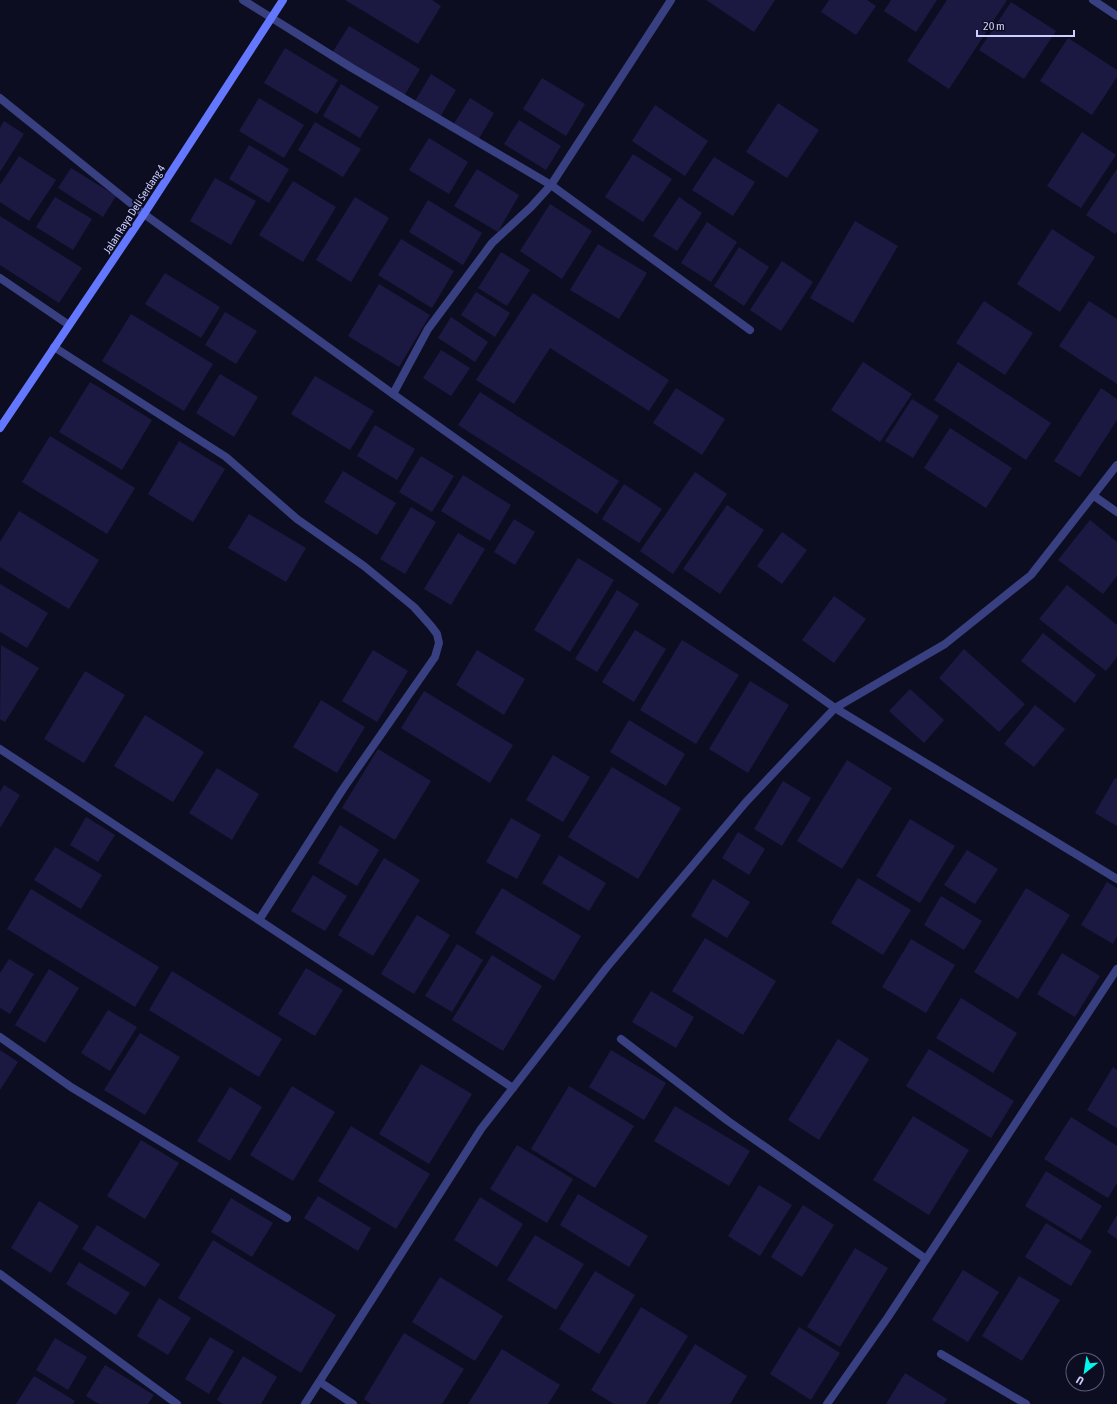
<svg xmlns="http://www.w3.org/2000/svg" width="1117" height="1404" font-family="'Asap Condensed',sans-serif">
<style>
.building{fill:#1b1942}
.lines{fill:none;stroke-linecap:round;stroke-linejoin:round}
.street{stroke:#384081;stroke-width:8}
.secondary{stroke:#6477ff;stroke-width:8}
.labels{text-anchor:middle;stroke-width:3.5;stroke-linejoin:round;paint-order:stroke}
.street-label{font-size:11px;fill:#cdcfff;stroke:#0d0d21}
</style>
<rect width="100%" height="100%" fill="#0d0d21"/>
<g class="building">
<path d="M345,0H432L441,6L418,44Z"/>
<path d="M706,0H775L754,32Z"/>
<path d="M829,0H867L876,6L856,35L821,12Z"/>
<path d="M891,0H937L916,32L884,11Z"/>
<path d="M947,0H1007L949,89L907,61Z"/>
<path d="M1011,2L1056,31L1024,79L979,50Z"/>
<path d="M349,26L420,69L404,96L332,53Z"/>
<path d="M1068,38L1117,70V77L1092,115L1040,81Z"/>
<path d="M285,48L338,80L317,114L264,83Z"/>
<path d="M431,74L456,90L440,117L415,101Z"/>
<path d="M542,78L585,104L566,136L523,109Z"/>
<path d="M341,84L379,107L360,138L323,116Z"/>
<path d="M259,98L304,125L284,158L239,131Z"/>
<path d="M470,98L494,113L478,140L453,125Z"/>
<path d="M778,103L819,130L787,178L746,152Z"/>
<path d="M655,105L708,141L685,176L632,141Z"/>
<path d="M519,120L561,146L546,170L504,144Z"/>
<path d="M4,121L24,134L0,172V128Z"/>
<path d="M315,122L361,149L343,177L298,150Z"/>
<path d="M1082,132L1116,155L1081,208L1047,186Z"/>
<path d="M429,138L468,162L449,194L409,170Z"/>
<path d="M249,145L289,169L269,203L229,179Z"/>
<path d="M633,154L672,179L643,222L605,197Z"/>
<path d="M19,156L56,180L29,221L0,202V185Z"/>
<path d="M714,157L755,182L733,216L692,190Z"/>
<path d="M71,168L116,196L103,217L58,188Z"/>
<path d="M477,169L519,195L498,232L454,206Z"/>
<path d="M1117,169V231L1115,234L1086,215Z"/>
<path d="M215,178L256,201L231,245L190,221Z"/>
<path d="M293,181L336,207L303,262L259,235Z"/>
<path d="M55,197L92,219L73,250L36,227Z"/>
<path d="M355,197L389,218L351,282L316,260Z"/>
<path d="M679,197L702,213L677,251L653,236Z"/>
<path d="M428,200L482,233L463,265L409,232Z"/>
<path d="M550,204L592,231L562,279L520,251Z"/>
<path d="M0,216L82,268L59,303L0,265Z"/>
<path d="M855,221L898,246L853,323L810,298Z"/>
<path d="M707,222L737,242L711,282L681,263Z"/>
<path d="M1052,229L1095,257L1060,312L1017,284Z"/>
<path d="M401,239L454,271L432,308L378,275Z"/>
<path d="M598,244L647,273L619,319L570,290Z"/>
<path d="M739,247L769,267L744,306L714,286Z"/>
<path d="M501,252L530,270L507,306L478,288Z"/>
<path d="M782,261L813,282L781,331L750,310Z"/>
<path d="M165,273L220,307L201,338L145,304Z"/>
<path d="M379,284L430,315L399,367L348,336Z"/>
<path d="M476,292L510,313L495,337L461,315Z"/>
<path d="M533,293L669,380L649,411L550,348L514,404L476,380Z"/>
<path d="M984,301L1033,333L1005,375L956,343Z"/>
<path d="M1089,301L1117,319V384L1059,346Z"/>
<path d="M225,312L257,331L236,364L205,345Z"/>
<path d="M131,314L213,364L184,411L102,361Z"/>
<path d="M451,317L488,342L475,362L438,338Z"/>
<path d="M441,350L470,368L451,396L423,378Z"/>
<path d="M863,362L912,394L880,442L831,410Z"/>
<path d="M958,362L1051,423L1026,460L934,400Z"/>
<path d="M220,374L258,397L234,437L196,413Z"/>
<path d="M315,376L374,411L350,450L291,414Z"/>
<path d="M90,382L152,420L122,470L59,432Z"/>
<path d="M676,388L725,419L702,455L653,423Z"/>
<path d="M1101,388L1117,399V420L1080,477L1054,461Z"/>
<path d="M480,392L619,481L597,514L458,425Z"/>
<path d="M912,399L939,416L913,458L885,441Z"/>
<path d="M375,425L415,449L397,480L357,456Z"/>
<path d="M950,428L1012,468L986,508L924,468Z"/>
<path d="M50,436L135,488L107,534L22,482Z"/>
<path d="M179,441L225,469L193,522L148,494Z"/>
<path d="M421,456L454,476L432,512L399,492Z"/>
<path d="M343,471L396,503L377,535L324,502Z"/>
<path d="M695,472L727,494L673,574L640,551Z"/>
<path d="M463,475L511,505L490,541L441,511Z"/>
<path d="M624,484L662,509L639,543L602,519Z"/>
<path d="M727,505L764,530L720,594L683,569Z"/>
<path d="M411,507L436,522L405,574L380,559Z"/>
<path d="M19,511L99,560L69,609L0,567V542Z"/>
<path d="M249,514L306,548L286,582L228,548Z"/>
<path d="M514,519L535,532L515,565L494,552Z"/>
<path d="M1090,520L1117,542V576L1103,594L1058,560Z"/>
<path d="M782,532L807,550L782,584L757,566Z"/>
<path d="M458,533L485,549L451,605L424,589Z"/>
<path d="M578,558L614,580L570,652L534,630Z"/>
<path d="M0,584L48,613L27,648L0,632Z"/>
<path d="M1067,585L1117,625V657L1106,671L1039,619Z"/>
<path d="M617,590L639,604L597,672L575,659Z"/>
<path d="M834,596L866,619L834,663L802,640Z"/>
<path d="M635,630L666,649L634,702L602,682Z"/>
<path d="M1043,633L1096,675L1075,703L1021,661Z"/>
<path d="M682,640L739,675L696,744L640,710Z"/>
<path d="M1,645L39,668L5,722L0,719Z"/>
<path d="M964,649L1025,704L999,732L939,678Z"/>
<path d="M373,650L408,671L377,722L342,701Z"/>
<path d="M477,650L525,679L504,715L456,685Z"/>
<path d="M85,671L125,695L84,763L44,739Z"/>
<path d="M750,681L789,705L748,773L709,749Z"/>
<path d="M910,689L944,720L924,743L889,711Z"/>
<path d="M424,691L513,745L490,783L401,728Z"/>
<path d="M321,700L365,727L337,773L293,747Z"/>
<path d="M1035,705L1065,729L1034,767L1004,744Z"/>
<path d="M145,715L204,752L173,802L114,766Z"/>
<path d="M629,720L685,754L666,786L610,752Z"/>
<path d="M378,749L431,781L395,840L342,808Z"/>
<path d="M553,755L590,777L563,822L526,800Z"/>
<path d="M847,760L892,788L842,869L797,841Z"/>
<path d="M612,767L681,808L638,879L568,837Z"/>
<path d="M217,768L259,794L232,840L189,813Z"/>
<path d="M1115,778L1117,779V826L1095,813Z"/>
<path d="M783,781L811,798L782,846L754,829Z"/>
<path d="M4,785L20,795L0,828V792Z"/>
<path d="M86,817L115,835L98,862L70,845Z"/>
<path d="M511,818L541,835L517,879L486,862Z"/>
<path d="M910,819L955,846L920,903L876,876Z"/>
<path d="M340,825L379,850L357,886L318,863Z"/>
<path d="M738,832L765,849L749,875L722,858Z"/>
<path d="M55,847L102,875L81,909L34,880Z"/>
<path d="M967,850L998,869L975,904L944,885Z"/>
<path d="M559,855L606,883L589,911L542,883Z"/>
<path d="M384,858L420,880L373,956L338,935Z"/>
<path d="M313,875L347,896L325,931L291,911Z"/>
<path d="M858,878L911,910L883,955L831,923Z"/>
<path d="M713,879L750,902L727,938L691,916Z"/>
<path d="M1107,882L1117,888V936L1113,944L1081,925Z"/>
<path d="M502,888L581,936L554,981L475,933Z"/>
<path d="M1026,888L1070,915L1018,999L974,972Z"/>
<path d="M31,889L159,967L135,1007L7,929Z"/>
<path d="M941,896L982,921L964,950L924,925Z"/>
<path d="M417,915L450,935L414,994L381,974Z"/>
<path d="M705,938L776,981L743,1035L672,991Z"/>
<path d="M911,939L955,965L926,1013L882,987Z"/>
<path d="M457,944L483,960L452,1012L425,996Z"/>
<path d="M1062,953L1100,976L1075,1017L1037,994Z"/>
<path d="M492,955L542,986L503,1051L452,1020Z"/>
<path d="M9,959L34,974L10,1014L0,1008V973Z"/>
<path d="M306,968L343,990L315,1036L278,1014Z"/>
<path d="M49,969L79,988L45,1043L15,1025Z"/>
<path d="M172,971L282,1039L259,1077L149,1010Z"/>
<path d="M651,991L694,1017L676,1048L632,1022Z"/>
<path d="M961,998L1017,1033L993,1073L936,1038Z"/>
<path d="M108,1010L137,1027L110,1071L81,1053Z"/>
<path d="M140,1033L180,1057L145,1115L104,1090Z"/>
<path d="M838,1039L869,1059L819,1140L788,1120Z"/>
<path d="M929,1049L1014,1101L991,1138L906,1086Z"/>
<path d="M0,1050L18,1062L0,1090Z"/>
<path d="M611,1050L666,1083L644,1120L589,1087Z"/>
<path d="M421,1064L472,1094L429,1164L379,1134Z"/>
<path d="M1113,1067L1117,1070V1128L1087,1110Z"/>
<path d="M292,1086L335,1112L293,1181L250,1155Z"/>
<path d="M569,1086L634,1126L595,1188L531,1149Z"/>
<path d="M230,1087L262,1107L230,1161L197,1141Z"/>
<path d="M675,1106L750,1151L729,1186L654,1141Z"/>
<path d="M913,1116L969,1150L929,1215L873,1180Z"/>
<path d="M1071,1117L1117,1146V1183L1108,1198L1044,1159Z"/>
<path d="M351,1126L430,1174L396,1229L318,1181Z"/>
<path d="M141,1140L179,1163L145,1219L107,1196Z"/>
<path d="M517,1145L573,1179L547,1223L490,1189Z"/>
<path d="M1046,1171L1102,1206L1081,1240L1025,1206Z"/>
<path d="M759,1185L792,1205L760,1256L728,1236Z"/>
<path d="M578,1194L648,1236L629,1267L560,1225Z"/>
<path d="M318,1196L371,1228L358,1251L304,1218Z"/>
<path d="M480,1197L523,1224L497,1267L454,1240Z"/>
<path d="M231,1198L273,1223L252,1257L211,1232Z"/>
<path d="M39,1201L79,1226L51,1273L11,1248Z"/>
<path d="M803,1205L834,1225L802,1277L771,1257Z"/>
<path d="M1117,1215V1239L1107,1232Z"/>
<path d="M1046,1223L1092,1251L1071,1286L1025,1257Z"/>
<path d="M97,1225L160,1264L145,1287L82,1249Z"/>
<path d="M535,1235L584,1264L556,1310L507,1280Z"/>
<path d="M213,1240L336,1315L301,1373L178,1298Z"/>
<path d="M855,1248L888,1268L840,1347L807,1327Z"/>
<path d="M79,1262L130,1293L116,1315L66,1284Z"/>
<path d="M963,1270L999,1292L968,1342L932,1320Z"/>
<path d="M595,1271L635,1295L599,1354L559,1329Z"/>
<path d="M1019,1276L1060,1300L1022,1361L982,1336Z"/>
<path d="M440,1277L503,1316L475,1361L412,1322Z"/>
<path d="M159,1298L191,1318L168,1355L137,1336Z"/>
<path d="M641,1307L688,1336L646,1404H614L591,1390Z"/>
<path d="M799,1327L840,1353L811,1400L770,1374Z"/>
<path d="M404,1333L464,1369L442,1404H371L364,1399Z"/>
<path d="M210,1337L234,1351L209,1394L185,1379Z"/>
<path d="M55,1338L87,1357L68,1390L36,1370Z"/>
<path d="M695,1344L747,1376L730,1404H658Z"/>
<path d="M502,1349L560,1385L548,1404H468Z"/>
<path d="M243,1356L277,1377L261,1404H223L217,1400Z"/>
<path d="M105,1365L154,1395L148,1404H99L86,1396Z"/>
<path d="M905,1373L947,1399L944,1404H886Z"/>
<path d="M34,1376L75,1401L73,1404H16Z"/>
</g>
<g class="lines">
<g class="street">
<path d="M243,0L352,68L551,185L750,330"/>
<path d="M1093,0L1117,16"/>
<path d="M0,98L144,214L393,394L835,708L1117,879"/>
<path d="M0,278L69,325"/>
<path d="M54,347L226,457L297,519L364,566L414,607L431,626L437,634L439,643L435,657L343,789L259,920"/>
<path d="M393,394L428,329L492,243L531,207L551,185L671,0"/>
<path d="M1094,496L1117,512"/>
<path d="M0,749L513,1088"/>
<path d="M0,1037L71,1087L287,1218"/>
<path d="M621,1039L728,1121L926,1259"/>
<path d="M0,1274L177,1404"/>
<path d="M941,1354L1026,1404"/>
<path d="M320,1382L353,1404"/>
<path d="M305,1404L481,1129L607,967L746,802L835,708L945,644L1031,575L1117,465"/>
<path d="M827,1404L888,1317L1117,969"/>
</g>
<path class="secondary" d="M0,428L144,214L283,0"/>
</g>
<g class="labels">
<g class="street-label">
<text transform="translate(134 209) rotate(-57)" y="4">Jalan Raya Deli Serdang 4</text>
</g>
</g>
<g transform="translate(1085 1372) rotate(210)"><circle r="19" fill="#0d0d21" stroke="#5a5b7a"/>
<path d="M0-3L7 15L0 10L-7 15Z" fill="#00f8ec"/>
<text y="-6" font-size="11" font-weight="bold" text-anchor="middle" fill="#cdcfff">U</text>
</g>
<path d="M977 30v6h97v-6" fill="none" stroke="#cdcfff" stroke-width="2"/>
<text x="983" y="30" font-size="12" fill="#cdcfff" stroke="#0d0d21" stroke-width="3" paint-order="stroke">20 m</text>
</svg>
